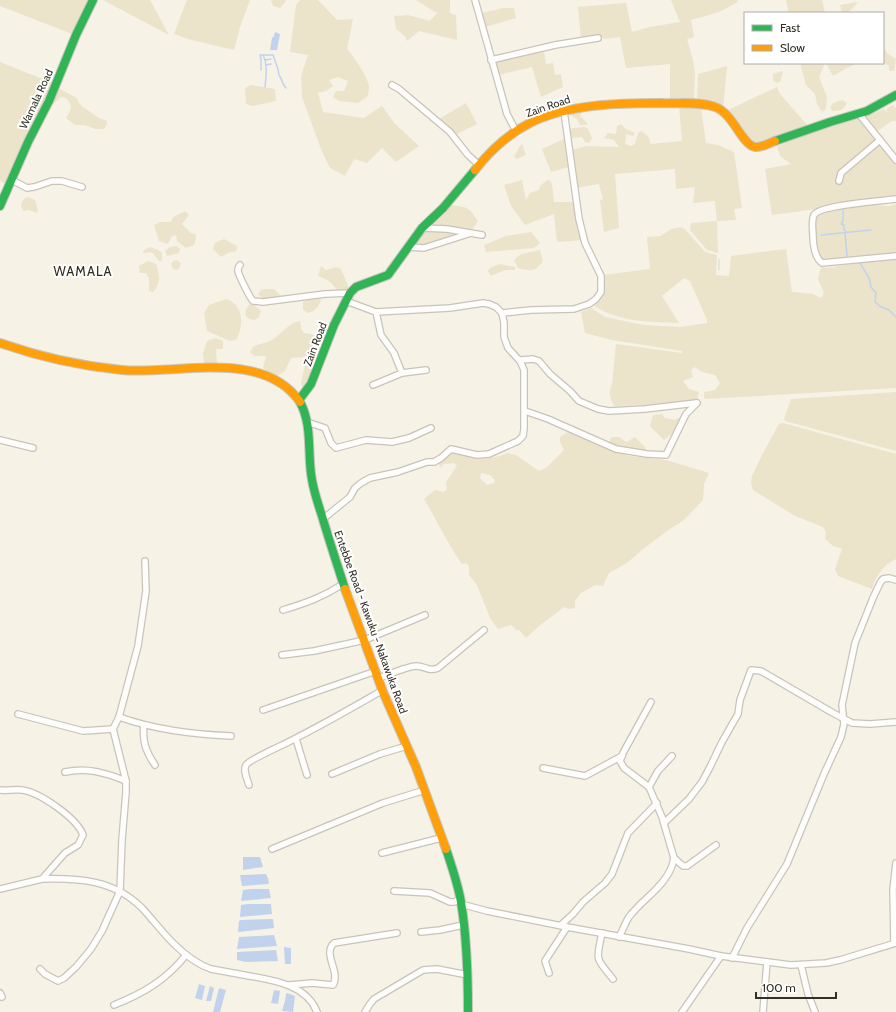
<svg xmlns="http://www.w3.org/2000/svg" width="896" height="1012" font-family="Cabin,sans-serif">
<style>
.green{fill:#ebe3ca;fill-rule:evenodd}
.water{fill:#c1d3ec}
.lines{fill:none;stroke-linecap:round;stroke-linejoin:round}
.stream{stroke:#c1d3ec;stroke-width:1.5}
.street-casing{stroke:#c7c4bb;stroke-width:8}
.fast-casing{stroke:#c7c4bb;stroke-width:10}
.slow-casing{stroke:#c7c4bb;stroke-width:10}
.street{stroke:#fefdfb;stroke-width:5.5}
.fast{stroke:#30b455;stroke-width:8}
.slow{stroke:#ff9f0a;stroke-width:8}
.tram{stroke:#d7d7d3;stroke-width:1}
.labels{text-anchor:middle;stroke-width:4;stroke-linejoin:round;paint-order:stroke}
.street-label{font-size:11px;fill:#333027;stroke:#fff}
.quarter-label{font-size:13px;letter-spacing:1px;fill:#322c1a;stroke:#fff}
</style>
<rect width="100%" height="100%" fill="#f6f2e6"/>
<g class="green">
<path d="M0,0H91L75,35L0,6Z"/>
<path d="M103,0H150L169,35Z"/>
<path d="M187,0H250L240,27L234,50L188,39L174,34Z"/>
<path d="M271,0H285L286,1L280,8L273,6Z"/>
<path d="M300,0H318L337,20L353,19L347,49C353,55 369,79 369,87C369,91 368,94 367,97L358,103L339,101L333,97L336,91H344L348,81L338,77L329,80L333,86L326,91L318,93L323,112L364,118L382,106L394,123L419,146L396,162L382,148L367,163L354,159L345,176L330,168L321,149L302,97L301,76L308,55L290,52L296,5Z"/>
<path d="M416,0H450V13L456,15L457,40L419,31L407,41L405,36L396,29L394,16L408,15L430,21L438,12H435Z"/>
<path d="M671,0H738L736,3L719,12L691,20L694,37L687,39L693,60L695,72L694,102H670V64L626,68L620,37L605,39L602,37L581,39L578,7L626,3L632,32L650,27L680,22Z"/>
<path d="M786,0H822L825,13H789Z"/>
<path d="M858,2C853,8 850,13 842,13L840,5Z"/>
<path d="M504,8H514L516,18L485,27L481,13Z"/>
<path d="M883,47L888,54L896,59L894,71H889V66L883,62Z"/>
<path d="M544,51L546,64L553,63L555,75L561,74L563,87L541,97L532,67L498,75L493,62Z"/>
<path d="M0,62L55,84L9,185L0,181Z"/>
<path d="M800,63H825L819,77L827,97L826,109L822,112L817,104L815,94L806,85Z"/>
<path d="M826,63H858L847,68L833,76Z"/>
<path d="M727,66L723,109L697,103L698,74Z"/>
<path d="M782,71L783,73L780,82L777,83L773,80V74Z"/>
<path d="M251,85L275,89L276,101L253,106L246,104L245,88Z"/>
<path d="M777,87L780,94L809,127L767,146L751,144L726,111Z"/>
<path d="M60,89L77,98L79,103L83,107L99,118L107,121V124L104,129H95L85,125H75L66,118C71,109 74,108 66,98L61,97L53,104L52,102L58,90Z"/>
<path d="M842,100L847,103C844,110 840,111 832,111L830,107L833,103Z"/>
<path d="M466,103L477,124L455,135L447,125L439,119Z"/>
<path d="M893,105L896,108V121H892L876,132L865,117L884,109L887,112V108Z"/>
<path d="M679,106L701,108L706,143L718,145L734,152L742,208L734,209L736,220L717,221L718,253L707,250L690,230L691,223L717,221L715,201L693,203L695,187L676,189L675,169L615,174L619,228L604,232L600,200L603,199L599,184L576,188L571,150L587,146L619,147L614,140L604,138L608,133L616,134L617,126L621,124L626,129L635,133L633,136L626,134L625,144L631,146L635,144L638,133L641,131C647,135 650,137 650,144L682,141Z"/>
<path d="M580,110L581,114L580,116L587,123V125H580L577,119L569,114Z"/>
<path d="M860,118L878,140L835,177L842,176L878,143L881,144L896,161V199L875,201L772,215L765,169L791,164L780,156L777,147L811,128H826Z"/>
<path d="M585,127L588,129L592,138L589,143L585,142L582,137L572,138L568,131L573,128Z"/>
<path d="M564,139L569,167L551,172L542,149Z"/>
<path d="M522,144L526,155L517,159L514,157L520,146Z"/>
<path d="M522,180L526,200L530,193L539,190L540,186L547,180H550L552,184L554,202H576L583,240L557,242L554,214L525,225L511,206L504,185Z"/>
<path d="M27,197L35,200L38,210L37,213L29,210L24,211C19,206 21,200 27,197Z"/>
<path d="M896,204V253L825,261L820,258L814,225L817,216L824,212L873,205L890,206Z"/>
<path d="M451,205C467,207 469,207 478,221L470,232L461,230L453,239L428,246L414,245L427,225Z"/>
<path d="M185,211L189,215L182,224L191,233L196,234V238L194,245L186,248L177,241L176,235L172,236L168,244L159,241L154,225L160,222H171L173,217Z"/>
<path d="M681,227L685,229L705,252L717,255L716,275L729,276L731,256L786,249L792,292L813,294L821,298L824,293L818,279L821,267L827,268L882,259L896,258V388L706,399L704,398V392L715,390L720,383L715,375L702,372L695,367L691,370L693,377L683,381L689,389L699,392L697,401L645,405L614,406C610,398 608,392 612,384L616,344L682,353V351L612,340L585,333L581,312L591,308L605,317L644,325L680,327L707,323V320L690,281L684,278L662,296L679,323C649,322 620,322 594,306C604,296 605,289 603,275L650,269L647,237L661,236L671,229Z"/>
<path d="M531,232L540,243L534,248L486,252L484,245L506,236Z"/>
<path d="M224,239L237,246V250L234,252H230L221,257L213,249L215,243Z"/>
<path d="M176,246L180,249L179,253L167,256L165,251L170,247Z"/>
<path d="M150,247L158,250L162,253V261H159L152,252L143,253V251Z"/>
<path d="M540,250L543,261C534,273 531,271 518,268L514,260L521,254Z"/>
<circle cx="176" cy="265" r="4.5"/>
<path d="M148,261L156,264C160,275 161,284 153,292L149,291V278L146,273H140L139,266Z"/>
<path d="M499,264L515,267V270H505L491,276L488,271L490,268Z"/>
<path d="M321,266L326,270L337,267L341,269L348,286L349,291C336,294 338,289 330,282C327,279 322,278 318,276Z"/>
<path d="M265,289H274L281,296L279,298L263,299L258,294L261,290Z"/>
<path d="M308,298H320L321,301C318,307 315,311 308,313L303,310V302Z"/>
<path d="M226,299C244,305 244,325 236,340L230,341L207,331L204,313L209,305Z"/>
<path d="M250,304H253L261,311L259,317L255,320L249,319L245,315L246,309Z"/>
<path d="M300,321L301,329L304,333L311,334L326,340L317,357L312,353L304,357L291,358L285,371L276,377L269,375L263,367L266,357L263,356H254L250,352L254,346C259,344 265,343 270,341C280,336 289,322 300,321Z"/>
<path d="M216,338L223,341V349H216L217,363L216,366L204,364L203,353L207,341Z"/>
<path d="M309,364L317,365L307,388L302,387L301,382L305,365Z"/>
<path d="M896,392V451L785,421L784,419L791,399Z"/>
<path d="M662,414L665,418L675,420L683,416L675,431L664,440L650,426L653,415Z"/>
<path d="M783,423L896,454V559C884,564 875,577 872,589L838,576L835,569L842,549L833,546L825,539L826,532L823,527L795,516L753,490L751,483L752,476L763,453L779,424Z"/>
<path d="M568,432L602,447L629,456L666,460L709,473L704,484L703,500L684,520L667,531L643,549L627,563L609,573L603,586L595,585L581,593L575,601V608L569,609L564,607L539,626L526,638L519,630H516L511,625L498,629L490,618L477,585L469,575V566L466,563L462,564C448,544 437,521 424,499L435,490L444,492L447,489L446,482L457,466L454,463L444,464L440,468L439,464L450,453C459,453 465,456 473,458C484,460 498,457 508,453L516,455L539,471L546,468L564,450L560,442V437ZM481,473L490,475L495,480L494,483L487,485L480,478Z"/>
<path d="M613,437H619L623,440L627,442L635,437L645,447L646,451L623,448L610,443V439Z"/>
</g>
<g class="water">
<path d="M275,32L280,34L277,50H270L272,38L274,36Z"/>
<path d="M243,857H260L263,867L243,870Z"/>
<path d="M266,874L268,878L269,884L242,886L240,875Z"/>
<path d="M252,889H269L271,898L241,901L243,890Z"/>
<path d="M247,904H271L272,914L240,917L241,905Z"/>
<path d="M273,919L274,928L239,932L238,931L239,921L241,920Z"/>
<path d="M274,935L277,946L237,949L239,937Z"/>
<path d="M284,947L291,948V964H285Z"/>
<path d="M276,950L278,961L246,962L237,960V952Z"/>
<path d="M199,984L205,986L202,1000L195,998Z"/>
<path d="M210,986L214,988L211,1001H206Z"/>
<path d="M219,988L226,990L220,1012H213Z"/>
<path d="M274,990L280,991L278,1004L271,1003Z"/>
<path d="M287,993L295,996L293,1012L282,1011L285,1001L286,994Z"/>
</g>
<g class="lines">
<g class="stream">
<path d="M263,55H273L278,69L279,75C282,79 282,84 286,88"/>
<path d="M265,60L271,59"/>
<path d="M266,65L271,64"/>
<path d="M261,70V59L260,55H263C268,65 266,77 265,87"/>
<path d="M843,210V221L841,224L844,225V230L847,232"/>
<path d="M845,233L847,256"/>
<path d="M821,235L871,230"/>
<path d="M860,263L869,278L871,287L876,293L875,302L881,307L889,310L896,317"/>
</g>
<defs>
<g id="street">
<path d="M475,0L507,114L516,131"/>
<path d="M491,60L555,45L598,38"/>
<path d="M392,85L399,89L450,132L468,155L479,165"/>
<path d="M859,114L896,160"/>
<path d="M12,180L27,188L34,187L52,181H62L82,187"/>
<path d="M839,181L841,173L880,140"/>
<path d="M896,199C883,201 819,205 814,215C811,221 813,230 813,237C813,244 815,258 822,263L896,256"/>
<path d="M422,228L447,229L482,235"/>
<path d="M408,247L424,248L468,234"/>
<path d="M240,265C238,267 238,268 238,271C239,276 250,298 253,301L263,302L325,294L350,293"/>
<path d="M502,313L531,310L574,309L589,304L596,299L601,292V276L585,243L579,219L564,111"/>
<path d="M520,361L521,360L533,359L539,361L550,374L570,391L579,401L598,409L609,411L645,409L696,403"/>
<path d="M402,373L426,370"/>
<path d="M373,385L402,373L394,353L381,335L376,312"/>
<path d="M525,411L548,419L616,449L647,454L666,455L686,414L697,403"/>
<path d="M307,422L325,428L331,443L336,448L366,440L392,442L409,438L431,428"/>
<path d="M0,440L33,448"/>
<path d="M323,519L350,497L355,488L361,483L370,478L398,472L427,462H434L441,458L451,449L477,455L489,454L518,441L523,436L524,429V370L520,361L508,348L504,337V323L502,313L496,307L489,304L483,303L450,308L376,312L346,301"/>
<path d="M283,610C306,603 323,597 343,584"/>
<path d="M282,655L314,651L365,640L425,615"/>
<path d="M379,678C388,675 408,666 416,666C426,666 428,672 438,668L484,630"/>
<path d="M263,710L376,671"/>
<path d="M18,714L83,731L113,729"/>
<path d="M119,717C156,730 192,734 231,736"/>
<path d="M144,725C142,741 146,752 155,765"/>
<path d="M296,739L307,775"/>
<path d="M543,768L585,776L622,756"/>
<path d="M65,772C87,767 106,773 126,781"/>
<path d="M332,774L380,754L407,746"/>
<path d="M249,785C247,779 243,770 246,765C248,761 272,750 278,747C314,730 348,710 383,690"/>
<path d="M649,787L624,768L620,761L623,753L651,702"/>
<path d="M0,790C7,791 15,789 22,790C39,792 77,818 83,835L78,845L65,853L42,879L0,889"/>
<path d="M664,823L689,799L702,782L710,767L722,742L738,714L740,700L751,670L761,671L833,713L852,723L870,724L896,722"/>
<path d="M272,849L383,803L425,790"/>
<path d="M382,853L441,838"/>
<path d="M674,858L683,866H687L716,845"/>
<path d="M42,879C80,878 114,880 142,908C153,920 162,932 173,943C184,954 196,964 211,969C222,971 233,973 244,975C270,980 306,983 317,1012"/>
<path d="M394,891L430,893L450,902H454L460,899"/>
<path d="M461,904L487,911L567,927L689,949L721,956L791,965L826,963L840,960L896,943"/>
<path d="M561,925L573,914L583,902L605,883L612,874L628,833L657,803"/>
<path d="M421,932L440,930L463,925"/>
<path d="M602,933C596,961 595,957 613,979"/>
<path d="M619,937C623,930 625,923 629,917C643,898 670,884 674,858L662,817L649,787L658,771L672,756"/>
<path d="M894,943L893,889L896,863"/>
<path d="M732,958L747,928L787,864L824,774L841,737L844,724L842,705L855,643L873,598L880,583L883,579L889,578L896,580"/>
<path d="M801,965L808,994L815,1012"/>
<path d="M40,969L45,974L58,981L64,978L76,967L91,949L102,931L120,891L122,840L126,792V781L113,729L119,717L138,646L146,591L145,561"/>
<path d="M549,973L545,961L567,927"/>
<path d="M289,985L312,983L333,985C341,972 322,954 334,943L397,933"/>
<path d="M0,993L2,997"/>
<path d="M114,1005C144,993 166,980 186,955"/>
<path d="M365,1012L370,1004L374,999L423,970L437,969L468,975"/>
<path d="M682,1012L721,956"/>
<path d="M763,1012L767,962"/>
</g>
<g id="fast">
<path d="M775,141L830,122L867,111L896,95"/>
<path d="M0,206L28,142L49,101L76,35L93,0"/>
<path d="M299,400L311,384L334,325L350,293L356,287L388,275L422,228L443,208L475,170"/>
<path d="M300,402C313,426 307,455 312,480C314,492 318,504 322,516C329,540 337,564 345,589"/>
<path d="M446,849C452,867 458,884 461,902C467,938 468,975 468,1012"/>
</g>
<g id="slow">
<path d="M475,170C490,151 508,134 530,123C568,104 619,103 661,103C678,104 699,101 715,107C733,113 742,145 755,147C761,148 769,143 775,141"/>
<path d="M0,343C40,357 80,366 122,370C176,375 263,348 300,402"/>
<path d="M345,589L383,692L416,767L446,849"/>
</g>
</defs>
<use href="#street" class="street-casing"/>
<use href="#fast" class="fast-casing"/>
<use href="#slow" class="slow-casing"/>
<use href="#street" class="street"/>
<use href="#fast" class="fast"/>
<use href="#slow" class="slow"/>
<path class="tram" d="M719,270V259"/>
</g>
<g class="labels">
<g class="street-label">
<text transform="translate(36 99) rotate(-65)" y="4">Wamala Road</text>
<text transform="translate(548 106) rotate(-19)" y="4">Zain Road</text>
<text transform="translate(315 344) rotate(-69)" y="4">Zain Road</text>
<text transform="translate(371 622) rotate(70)" y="4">Entebbe Road - Kawuku - Nakawuka Road</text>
</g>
<g class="quarter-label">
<text x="83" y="276">WAMALA</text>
</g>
</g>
<rect x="744" y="12" width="140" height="52" fill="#ffffff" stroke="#adaca9"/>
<rect x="752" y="25" width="20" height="6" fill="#30b455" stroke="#adaca9"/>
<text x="780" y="32" font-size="12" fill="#333027">Fast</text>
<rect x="752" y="45" width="20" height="6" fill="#ff9f0a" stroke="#adaca9"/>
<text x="780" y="52" font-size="12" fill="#333027">Slow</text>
<path d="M756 992v6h80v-6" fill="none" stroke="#333027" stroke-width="2"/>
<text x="762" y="992" font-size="12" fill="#333027" stroke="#ffffff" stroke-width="3" paint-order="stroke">100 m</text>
</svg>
